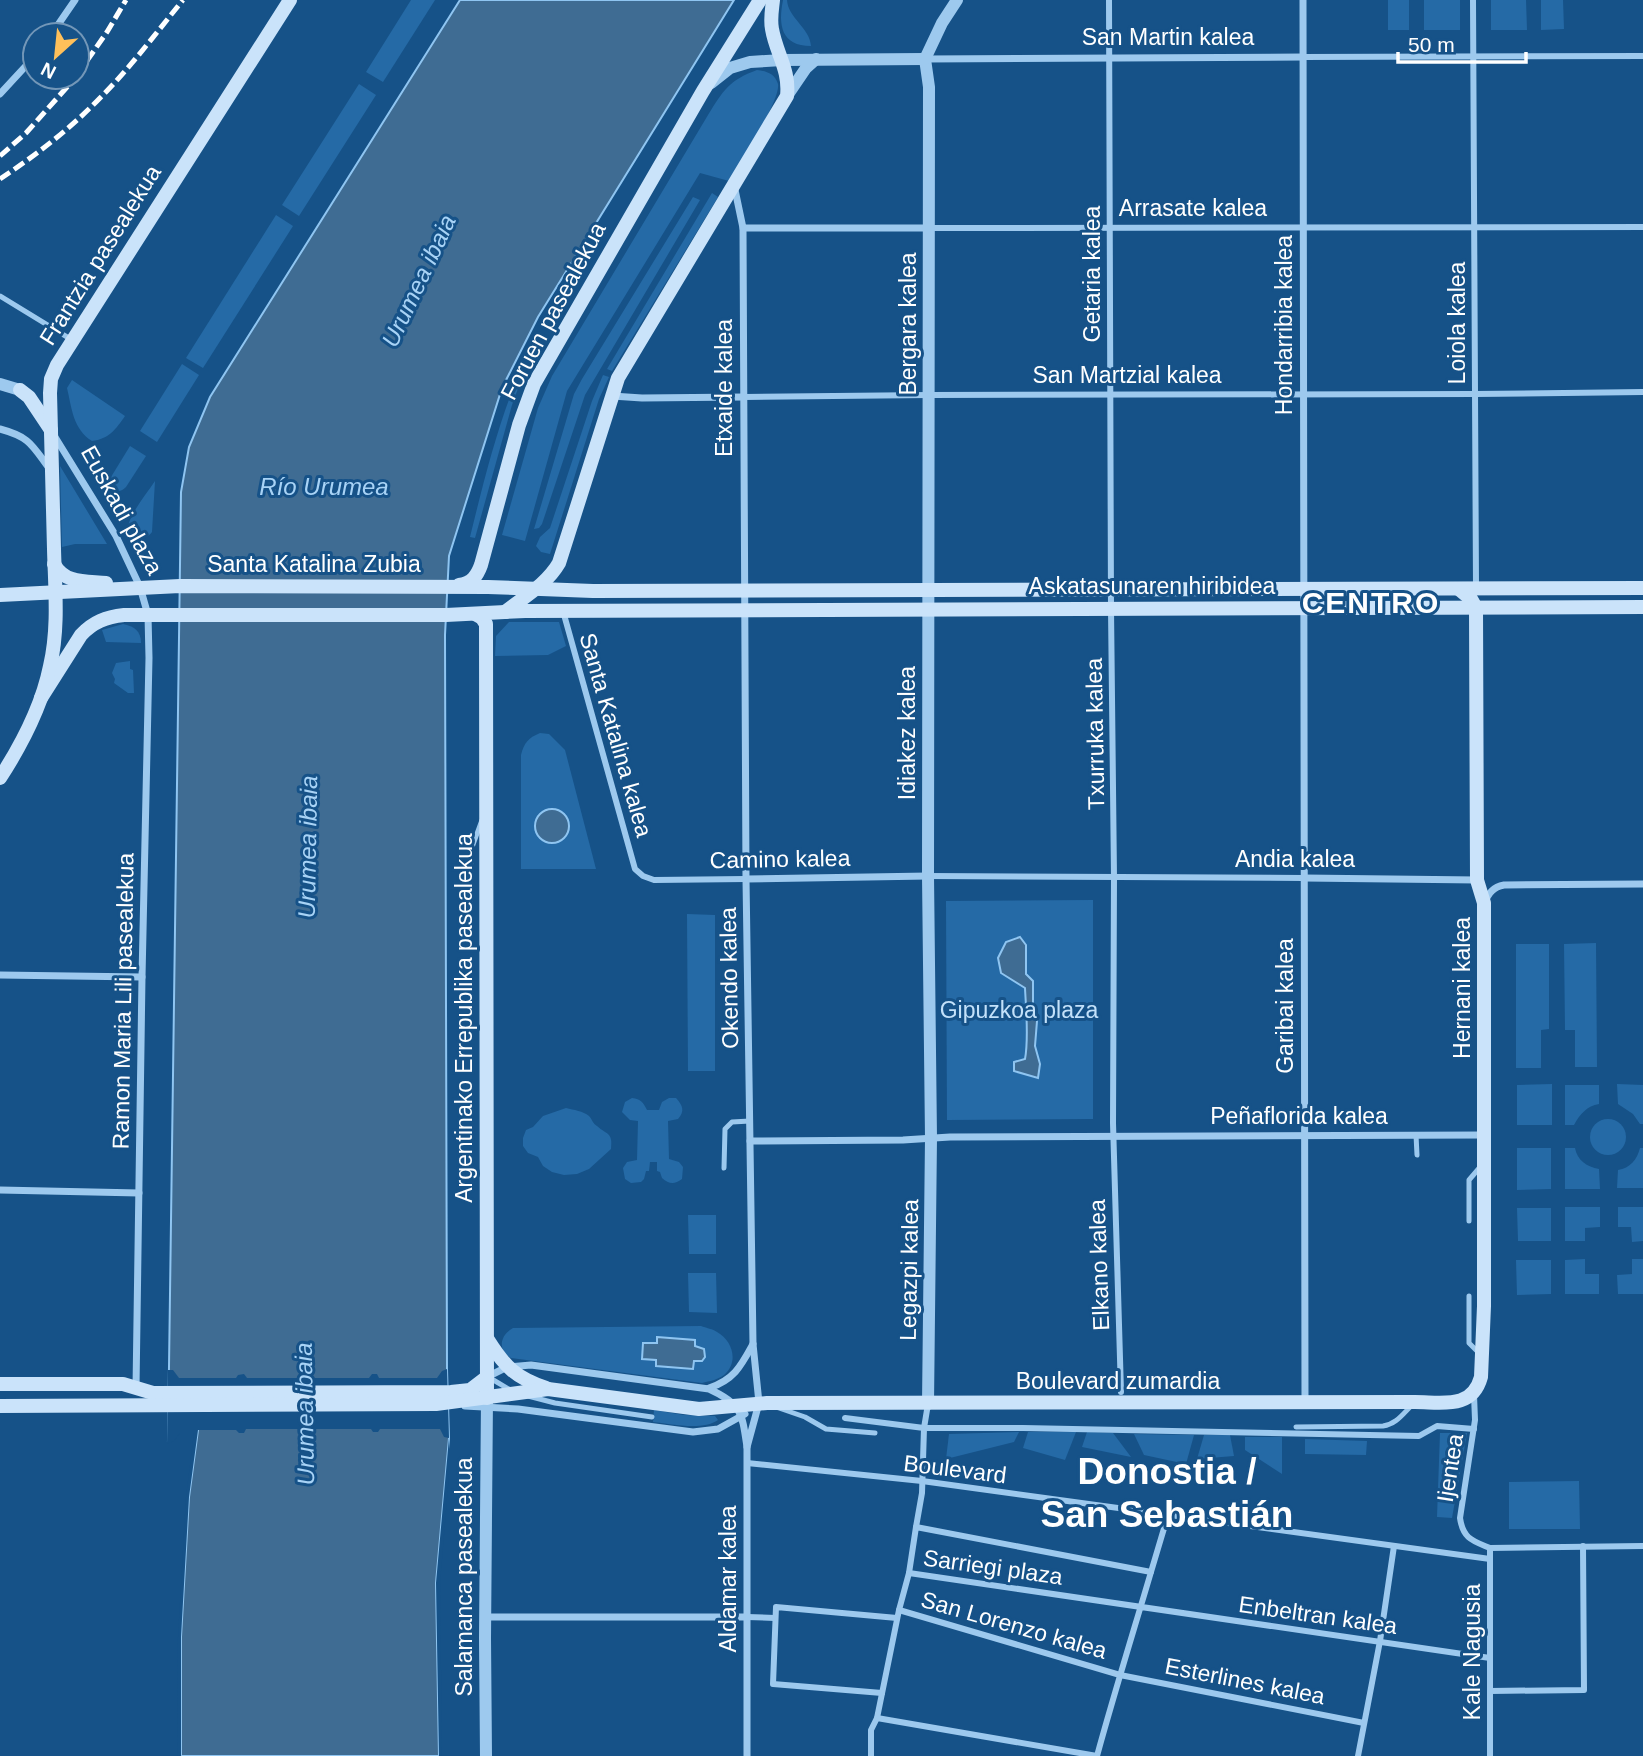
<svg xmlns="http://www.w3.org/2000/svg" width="1643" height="1756" font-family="Helvetica,sans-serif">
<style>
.green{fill:#256aa6}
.water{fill:#3f6c93;stroke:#8fc5f1;stroke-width:2}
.pier{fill:#165288}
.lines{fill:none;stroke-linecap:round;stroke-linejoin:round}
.service{stroke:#9dc9ee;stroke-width:5}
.pedestrian{stroke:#9dc9ee;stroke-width:6}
.minor{stroke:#9dc9ee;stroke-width:7}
.tertiary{stroke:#9dc9ee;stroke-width:12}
.secondary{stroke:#cae3fa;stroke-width:14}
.rail{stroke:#fff;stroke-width:5;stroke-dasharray:12 5;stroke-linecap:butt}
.labels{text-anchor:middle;stroke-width:6;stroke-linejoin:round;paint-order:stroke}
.street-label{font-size:23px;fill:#fff;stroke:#165288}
.park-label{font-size:23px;fill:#c3e1fa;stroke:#165288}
.water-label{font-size:24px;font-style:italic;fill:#a8d3f6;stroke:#165288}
.district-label{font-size:30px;font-weight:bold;letter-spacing:2px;fill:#fff;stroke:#165288}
.town-label{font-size:37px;font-weight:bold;fill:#fff;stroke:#165288}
</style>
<rect width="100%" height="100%" fill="#165288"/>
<g class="green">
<path d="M411,0H435L383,82L366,72Z"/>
<path d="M783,0H787C788,18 810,28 811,46C781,46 778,25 783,0Z"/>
<rect x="1388" y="0" width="21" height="30"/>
<rect x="1424" y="0" width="36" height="30"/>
<path d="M1491,0H1526L1527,30H1491Z"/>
<path d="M1541,0H1563L1564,29L1541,30Z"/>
<path d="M757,70C765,71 775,73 778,84C781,100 740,163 729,181L700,173L567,391L525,541L502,535L538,408L552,376L708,115C723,91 729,80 757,70Z"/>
<path d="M359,84L376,95L299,216L282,205Z"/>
<path d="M712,193L718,197L612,371L607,369Z"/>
<path d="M693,197L700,200L585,395L542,524L539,528L534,529L574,394L582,379Z"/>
<path d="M276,215L293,226L203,368L186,358Z"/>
<path d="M182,364L199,375L157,442L140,431Z"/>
<path d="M603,375L609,377L599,399L550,554L541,552L536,546L540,537L550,528L592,401Z"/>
<path d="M72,380L125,416C116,429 109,439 92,441C73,429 72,409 67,388Z"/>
<path d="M516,381L520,383L512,405L475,538L470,537C483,484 496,431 516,381Z"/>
<path d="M130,446L146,456L126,487C122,491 119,492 113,490L109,482L111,477Z"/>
<path d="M60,466L107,544H75L62,547Z"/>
<path d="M155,481L152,532C141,546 123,536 130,520C136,506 147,493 155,481Z"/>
<path d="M509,622H559L566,646L548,655L495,656L496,636Z"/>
<path d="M123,624C134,626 141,631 141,643L106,642L102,630Z"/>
<path d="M130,661V669L133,670L134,693H128L114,683L115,679L112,673L116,663Z"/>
<path d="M540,733L549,734L565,750L596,869H521V755C524,743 528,738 540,733Z"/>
<path d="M1093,900V1119L947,1120L946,901Z"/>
<path d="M687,914L715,915V1071H688Z"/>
<path d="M1596,943L1597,1067H1575V1030H1565L1564,944Z"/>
<path d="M1516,944H1549V1029L1541,1030V1068H1516Z"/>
<path d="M1552,1084V1125H1517V1085Z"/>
<path d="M1617,1084L1643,1085V1124H1640L1633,1114L1618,1104Z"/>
<path d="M1565,1085H1599V1104C1587,1106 1580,1114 1574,1125H1565Z"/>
<path d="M632,1098C641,1099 643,1102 647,1110H659L662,1102L669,1098H676C683,1106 685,1111 678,1119L668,1121L669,1159L679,1162L683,1167L682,1179C674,1185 669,1184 662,1178L660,1172L657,1171V1162H650L649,1171H646L644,1179L641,1182L631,1183L625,1179L623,1168L627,1162L637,1160L638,1121L630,1120L622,1112L625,1102Z"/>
<path d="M566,1108C574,1110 583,1111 589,1116C592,1119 593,1124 597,1126C607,1135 613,1132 611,1149L589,1169L577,1174L564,1175L552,1172L543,1166L538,1157L528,1153L523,1146V1138L526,1130L533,1127L543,1116Z"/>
<circle cx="1608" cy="1137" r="18"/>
<path d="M1517,1148H1551V1189L1517,1190Z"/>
<path d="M1565,1148H1575C1577,1160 1587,1167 1599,1169L1600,1189H1565Z"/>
<path d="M1640,1148H1643V1188H1617L1618,1170C1630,1168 1637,1160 1640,1148Z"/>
<path d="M1565,1207H1600V1227L1585,1228V1241H1565Z"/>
<path d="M1618,1207H1643V1241L1632,1242L1631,1227H1618Z"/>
<path d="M1517,1208H1551V1241H1518Z"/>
<path d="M688,1215H716V1254H689Z"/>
<path d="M1585,1259V1274H1599V1294H1565V1260Z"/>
<path d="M1632,1259H1643V1294H1618L1617,1275L1632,1274Z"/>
<path d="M1516,1260H1551V1294L1517,1295Z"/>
<path d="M688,1273H716L717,1313L689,1312Z"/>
<path d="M701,1326C706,1328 713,1329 717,1332C733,1341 739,1362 724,1375C717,1380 710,1381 702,1383L511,1358C497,1350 500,1335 513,1328Z"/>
<path d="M654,1410L684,1415L715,1416L718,1420C703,1431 671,1424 653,1422Z"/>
<path d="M1019,1432L1014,1442L946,1459L949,1434Z"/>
<path d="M1028,1432H1076L1065,1460L1023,1448Z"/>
<path d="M1087,1432L1113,1433L1131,1457L1082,1447Z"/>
<path d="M1440,1433H1467L1452,1518L1437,1517Z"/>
<path d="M1134,1434L1194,1435L1186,1464L1144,1455Z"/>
<path d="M1204,1435H1230L1234,1456L1197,1459Z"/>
<path d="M1245,1437H1282V1474L1245,1450Z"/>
<path d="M1305,1439L1367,1441L1366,1455L1305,1454Z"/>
<path d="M1579,1481L1580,1529H1509V1482Z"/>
</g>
<g class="water">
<path d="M460,0H734L538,317L502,388L449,556L445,635L447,1369L449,1438L436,1583L439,1756H181V1637L189,1497L198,1430H177L168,1440L181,492L189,447L210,397Z"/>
<circle cx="552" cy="826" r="17"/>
<path d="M1020,937L1026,945V974L1033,981V1007L1037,1021L1035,1046L1040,1064L1038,1078L1014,1071V1062L1025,1059C1029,1038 1026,1010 1025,988L1001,973L998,958L1006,942Z"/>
<path d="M657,1337L695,1340V1346L704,1349L705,1357L702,1361H694L693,1369L656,1366V1360L642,1359L643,1343H657Z"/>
</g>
<path class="pier" d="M447,1369L449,1438V1474L440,1583L442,1756H439L436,1583L449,1438L444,1437L440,1429H380L378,1432H373L371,1429H246L244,1433H239L236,1430H198L189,1497L181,1637V1756H177L178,1637L186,1497L194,1433H180L174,1441L167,1444L168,1370H173L179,1378H236L238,1375L244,1374L247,1378H305L307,1375H311L313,1378H369L372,1374H377L379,1378H437L442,1371Z"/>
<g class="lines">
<g class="service">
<path d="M0,296L72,340"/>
<path d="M470,906L471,850L482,820"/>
<path d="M1416,1135L1417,1155"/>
<path d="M724,1168L725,1129L732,1122L750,1121"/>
<path d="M1469,1221V1180L1481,1166"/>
<path d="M1469,1296V1343L1479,1353"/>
<path d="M490,1378L512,1391"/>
<path d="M528,1396L555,1403L652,1417"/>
<path d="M779,1408L805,1417L826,1429L875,1433"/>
<path d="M1296,1427L1383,1426C1396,1424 1402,1415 1411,1406"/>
</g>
<g class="pedestrian">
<path d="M1109,0L1111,609L1114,877L1113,1123L1121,1392"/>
<path d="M1473,0L1476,587"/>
<path d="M1303,57L1643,56"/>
<path d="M929,228L1643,227"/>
<path d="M744,397L929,395L1475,394L1643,392"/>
<path d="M563,611L635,869L643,876L654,880L746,879"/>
<path d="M928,876L1304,878"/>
<path d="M1474,1395L1475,1420L1460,1518C1463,1539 1473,1541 1490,1548L1643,1546"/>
<path d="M845,1418L924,1428H1023L1419,1436L1437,1426L1474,1429"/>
<path d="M747,1463L922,1481L1490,1559"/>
<path d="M916,1527L922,1493L924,1428L928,1404"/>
<path d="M1151,1572L1168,1515"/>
<path d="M899,1610L1120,1675L1364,1723"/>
<path d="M747,1617L775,1618"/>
<path d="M1490,1691L1584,1690L1583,1546"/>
<path d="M882,1693L773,1684L776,1607L897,1618"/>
<path d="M877,1718L1097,1756"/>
<path d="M871,1756V1730L877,1718L899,1610L909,1573"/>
<path d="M1097,1756C1114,1694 1133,1633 1151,1572L916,1527L909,1573L1490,1658"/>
<path d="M1358,1756L1380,1641L1394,1546"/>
<path d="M1490,1756V1548"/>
</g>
<g class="minor">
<path d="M1303,0L1305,1402"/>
<path d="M51,35L75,0"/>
<path d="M925,59L1303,57"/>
<path d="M0,94L35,56"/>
<path d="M734,185L743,228L746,879L753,1344L759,1403L747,1447"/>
<path d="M743,228H929"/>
<path d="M612,396L642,398L744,397"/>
<path d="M0,429C30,437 32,445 49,468"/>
<path d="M55,437L116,536L140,587L148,615L149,658L142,977L136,1388"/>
<path d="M1304,878L1477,880"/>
<path d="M746,879L928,876"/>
<path d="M1484,903C1489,893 1493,887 1504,885L1643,884"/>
<path d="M0,975L142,977"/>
<path d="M750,1141L903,1140L950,1137L1484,1135"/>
<path d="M0,1190L139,1193"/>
<path d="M487,1377L507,1367L531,1365L709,1389C742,1404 742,1413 747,1447V1756"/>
<path d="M709,1388C734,1380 741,1366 753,1344"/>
<path d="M465,1406L518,1409L693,1432L718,1429L745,1414"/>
<path d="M485,1617H747"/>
</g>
<g class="tertiary">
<path d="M925,59L929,87L928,876L931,1138L928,1404"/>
<path d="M925,59L942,23L957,0"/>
<path d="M711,83L730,68L750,62L782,60L925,59"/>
<path d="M787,96L806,68L816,59"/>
<path d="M0,384L20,390"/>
<path d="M486,1756L485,1638L487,1398"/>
</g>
<g class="secondary">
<path d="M20,390L29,397L51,430"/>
<path d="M54,564C65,584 86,581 106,583"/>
<path d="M459,585C472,583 477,576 481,565L519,425L534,384L703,91L760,0"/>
<path d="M0,595L180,586L488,587L593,591L1643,588"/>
<path d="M505,612C524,597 547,584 559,563L618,378L787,96C790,70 776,53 772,29C770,19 772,10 773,0"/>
<path d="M475,614L482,618L486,624L487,1398"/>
<path d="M41,698L81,635C93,622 106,617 124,615H446L525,611L1643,607"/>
<path d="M0,778C22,744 42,706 50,666C59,628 55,588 54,549C53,497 51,445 50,393L51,379L57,365L290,0"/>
<path d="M488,1340C505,1367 516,1378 546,1388"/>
<path d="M0,1384H123L153,1393L451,1392L470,1390L487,1377"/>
<path d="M0,1406L436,1404L548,1389L699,1409L767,1403L1415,1402C1442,1402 1472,1410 1481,1377L1484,1306V903L1477,880L1476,608L1471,599L1459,589"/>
</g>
<g class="rail">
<path d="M77,75L107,32L126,0"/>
<path d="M0,156L26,133L76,77"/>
<path d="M0,179C36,155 70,129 100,98C130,68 156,33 183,0"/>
</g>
</g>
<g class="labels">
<g class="street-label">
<text x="1168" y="45">San Martin kalea</text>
<text x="1193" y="216">Arrasate kalea</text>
<text transform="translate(100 255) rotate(-58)" y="8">Frantzia pasealekua</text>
<text transform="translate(1092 274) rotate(-90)" y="8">Getaria kalea</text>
<text transform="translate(553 311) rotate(-62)" y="8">Foruen pasealekua</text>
<text transform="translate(1457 323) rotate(-90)" y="8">Loiola kalea</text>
<text transform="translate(908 324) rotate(-90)" y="8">Bergara kalea</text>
<text transform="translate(1284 325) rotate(-90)" y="8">Hondarribia kalea</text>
<text x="1127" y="383">San Martzial kalea</text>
<text transform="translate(724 388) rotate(-90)" y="8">Etxaide kalea</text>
<text transform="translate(122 510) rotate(61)" y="8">Euskadi plaza</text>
<text x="314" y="572">Santa Katalina Zubia</text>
<text x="1152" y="594">Askatasunaren hiribidea</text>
<text transform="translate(907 733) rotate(-90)" y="8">Idiakez kalea</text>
<text transform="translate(1095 734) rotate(-91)" y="8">Txurruka kalea</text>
<text transform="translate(616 735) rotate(74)" y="8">Santa Katalina kalea</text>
<text transform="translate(780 859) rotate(-1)" y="8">Camino kalea</text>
<text x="1295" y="867">Andia kalea</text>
<text transform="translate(729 978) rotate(-91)" y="8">Okendo kalea</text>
<text transform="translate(1462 988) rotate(-90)" y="8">Hernani kalea</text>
<text transform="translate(123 1001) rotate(-89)" y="8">Ramon Maria Lili pasealekua</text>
<text transform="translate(1285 1006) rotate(-90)" y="8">Garibai kalea</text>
<text transform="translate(464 1018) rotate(-90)" y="8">Argentinako Errepublika pasealekua</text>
<text x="1299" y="1124">Peñaflorida kalea</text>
<text transform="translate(1099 1265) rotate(-92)" y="8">Elkano kalea</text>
<text transform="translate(909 1270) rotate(-89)" y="8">Legazpi kalea</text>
<text x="1118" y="1389">Boulevard zumardia</text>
<text transform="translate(1450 1468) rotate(-81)" y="8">Ijentea</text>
<text transform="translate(955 1469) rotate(7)" y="8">Boulevard</text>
<text transform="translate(993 1567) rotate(8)" y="8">Sarriegi plaza</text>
<text transform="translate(464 1577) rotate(-90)" y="8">Salamanca pasealekua</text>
<text transform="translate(728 1579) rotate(-90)" y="8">Aldamar kalea</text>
<text transform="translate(1318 1615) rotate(8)" y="8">Enbeltran kalea</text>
<text transform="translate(1014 1625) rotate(16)" y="8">San Lorenzo kalea</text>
<text transform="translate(1472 1652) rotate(-90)" y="8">Kale Nagusia</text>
<text transform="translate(1245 1681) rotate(11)" y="8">Esterlines kalea</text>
</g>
<g class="park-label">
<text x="1019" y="1018">Gipuzkoa plaza</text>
</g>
<g class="water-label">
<text transform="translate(419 281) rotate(-65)" y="8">Urumea ibaia</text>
<text x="324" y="495">Río Urumea</text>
<text transform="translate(308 847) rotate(-89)" y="8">Urumea ibaia</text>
<text transform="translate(305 1414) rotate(-91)" y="8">Urumea ibaia</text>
</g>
<g class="district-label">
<text x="1371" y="613">CENTRO</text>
</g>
<g class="town-label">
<text x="1167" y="1484">Donostia /<tspan x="1167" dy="43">San Sebastián</tspan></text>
</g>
</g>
<g transform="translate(56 56) rotate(207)"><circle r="33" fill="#165288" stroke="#7397b8" stroke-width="2"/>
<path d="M0-5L12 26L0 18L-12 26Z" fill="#ffc05a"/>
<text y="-10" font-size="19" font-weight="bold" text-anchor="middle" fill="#ffffff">N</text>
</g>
<path d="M1398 52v10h128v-10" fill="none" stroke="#ffffff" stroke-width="3.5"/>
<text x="1408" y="52" font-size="21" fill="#ffffff" stroke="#165288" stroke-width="5" paint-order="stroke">50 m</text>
</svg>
